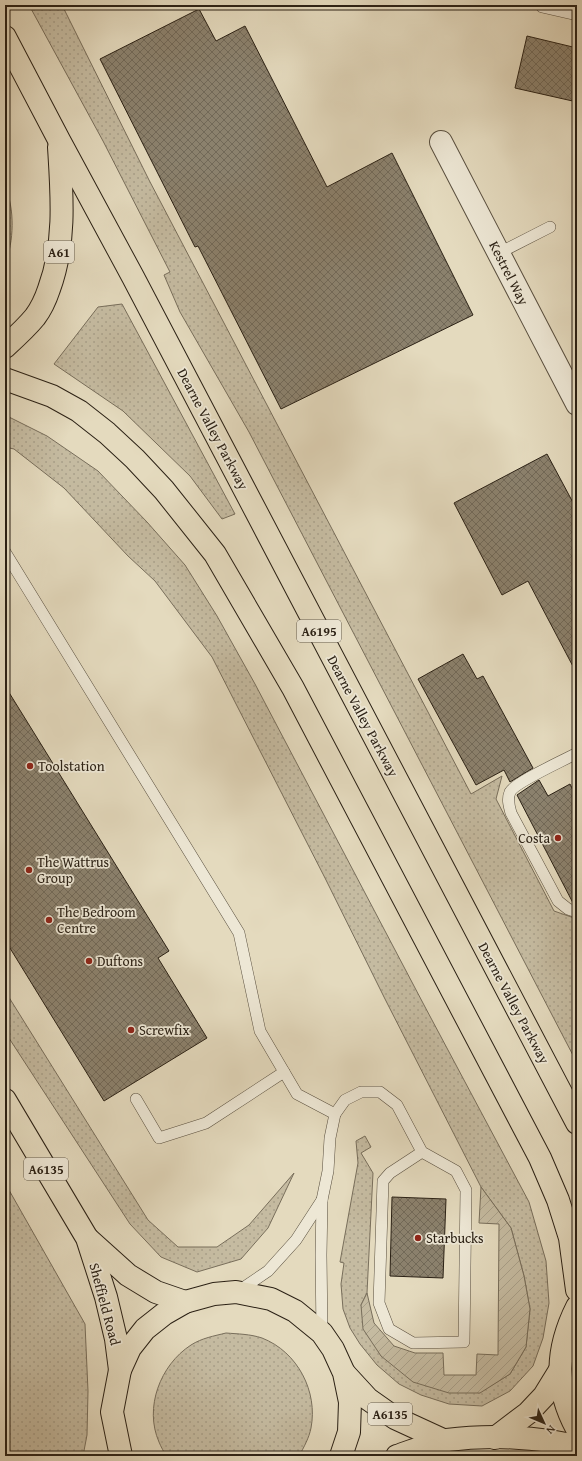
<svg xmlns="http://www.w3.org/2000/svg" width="582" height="1461" font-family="'Gentium Book Plus',serif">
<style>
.grass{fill:url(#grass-dots);stroke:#786e5b}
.garden{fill:url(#garden-furrows);stroke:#786e5b}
.building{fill:url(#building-cross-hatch);stroke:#2b2115}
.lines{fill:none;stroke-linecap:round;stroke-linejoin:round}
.service-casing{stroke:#594f3f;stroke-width:12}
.minor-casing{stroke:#594f3f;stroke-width:24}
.primary-casing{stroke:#2b2115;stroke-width:24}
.trunk-casing{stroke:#2b2115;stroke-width:24}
.service{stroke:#ede7d5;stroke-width:11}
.minor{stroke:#ede7d5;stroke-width:22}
.primary{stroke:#e4dabe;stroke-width:22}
.trunk{stroke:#e4dabe;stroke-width:22}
.poi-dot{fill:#8f2418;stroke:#ede7d5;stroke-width:1.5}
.labels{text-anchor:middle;stroke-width:3.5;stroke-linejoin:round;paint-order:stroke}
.shield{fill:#ede7d5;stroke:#655c4f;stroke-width:1}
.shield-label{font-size:13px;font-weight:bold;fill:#2b2115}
.street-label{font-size:14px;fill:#2b2115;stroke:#ede7d5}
.poi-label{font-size:14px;fill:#2b2115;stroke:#ede7d5;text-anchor:start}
</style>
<defs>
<pattern id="grass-dots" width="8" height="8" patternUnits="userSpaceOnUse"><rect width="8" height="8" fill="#c5bba1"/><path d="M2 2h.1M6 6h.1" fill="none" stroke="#a9a08a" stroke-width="1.8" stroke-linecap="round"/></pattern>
<pattern id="garden-furrows" width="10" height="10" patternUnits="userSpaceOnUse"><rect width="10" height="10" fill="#c5bba1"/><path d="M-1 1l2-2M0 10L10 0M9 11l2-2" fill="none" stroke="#a9a08a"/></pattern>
<pattern id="building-cross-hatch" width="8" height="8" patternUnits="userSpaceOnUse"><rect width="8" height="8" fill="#8b816d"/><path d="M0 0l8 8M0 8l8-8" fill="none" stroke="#726958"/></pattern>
</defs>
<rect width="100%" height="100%" fill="#e4dabe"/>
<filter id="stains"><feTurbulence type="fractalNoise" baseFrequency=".005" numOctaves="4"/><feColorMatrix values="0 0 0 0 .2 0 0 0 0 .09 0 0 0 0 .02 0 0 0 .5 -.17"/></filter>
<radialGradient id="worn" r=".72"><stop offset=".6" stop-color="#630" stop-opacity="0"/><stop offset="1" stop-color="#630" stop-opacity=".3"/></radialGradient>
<g class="grass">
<path d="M29,5H62L149,180L471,794L502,776L496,799L554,911L577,919V1063L249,432L180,312L164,275L170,272L103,141Z"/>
<path d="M5,187C15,208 14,243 5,263Z"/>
<path d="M122,304L235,514L222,519L190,476L123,411L54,364L98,307Z"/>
<path d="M5,415L47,436L98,471L147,522L185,565L217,616L255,684L424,1005L529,1202L546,1261L549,1303L543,1338L533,1366L510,1391L482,1406L449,1404L421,1395L399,1384L377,1365L360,1344L350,1328L343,1309L341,1284L344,1263L340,1262L358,1163L356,1141L365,1136L371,1147L361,1153L373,1173L367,1293L361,1305L381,1356L479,1393L510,1374L526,1347L530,1309L524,1276L511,1228L481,1187L385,999L325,878L212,657L155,581L128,556L64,488L14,449L5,447Z"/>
<path d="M5,991L148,1220L178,1247H217L249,1225L294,1173L268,1228L241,1259L197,1272L161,1257L130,1224L5,1032Z"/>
<path d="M5,1183L85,1324L88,1391L87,1435L83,1456H5Z"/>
<path d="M226,1333C238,1334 250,1334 262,1338C298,1352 318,1392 311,1428C309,1438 304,1447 299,1456H166C164,1452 161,1447 159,1442C144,1408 160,1365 191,1345C202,1338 214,1336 226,1333Z"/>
</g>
<path class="garden" d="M481,1187L511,1228L524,1276L530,1309L526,1347L510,1374L480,1393H449L413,1382L381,1356L363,1329L361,1305L367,1293L374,1323L394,1346L415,1353H443L444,1375H476L477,1354L498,1355L499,1224L479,1223Z"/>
<g class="building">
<path d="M199,9L216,41L245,26L327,187L392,153L473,315L281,409L198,246L195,247L100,59Z"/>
<path d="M527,36L577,48V102L515,88Z"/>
<path d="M547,454L577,510V674L528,581L502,595L454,503Z"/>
<path d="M463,654L477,679L483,676L533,768L510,782L504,770L476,785L418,679Z"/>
<path d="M5,686L169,951L158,958L207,1038L104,1101L5,940Z"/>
<path d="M539,780L548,796L570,784L577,798V905L573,903L517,795Z"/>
<path d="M392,1197L446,1199L443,1278L390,1276Z"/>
</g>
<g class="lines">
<defs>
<g id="service">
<path d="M542,7L577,15"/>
<path d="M499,253L550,227"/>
<path d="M5,552L239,933L260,1031L297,1094L335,1114"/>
<path d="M577,753C565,760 515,782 510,792C507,799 509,806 511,813L558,901L568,909L577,912"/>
<path d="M136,1099L159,1138L206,1123L284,1072"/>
<path d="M237,1292L268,1271L296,1240L322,1200"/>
<path d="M322,1333L321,1255L322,1200L328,1171L330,1138L335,1114L345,1100L361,1092H380L397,1105L422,1152L456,1171L466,1190L464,1342L413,1343L389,1329L379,1303L383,1181L390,1173L422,1152"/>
</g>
<path id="minor" d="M441,142L577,404"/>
<g id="primary">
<path d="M5,1100L87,1238L106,1297L116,1339L120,1370"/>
<path d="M88,1239L128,1275L156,1292L185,1302"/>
<path d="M345,1374L368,1399L395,1418L445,1441"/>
<path d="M495,1438L528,1413L544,1396L560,1370"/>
<path d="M121,1456L112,1412L120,1370L130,1348L145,1329L164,1314L185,1302L214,1294L236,1292L271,1299L295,1311L322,1333L333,1349L344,1373L350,1402L349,1432L341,1456"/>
<path d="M397,1456C412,1451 431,1443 447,1440C486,1435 539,1436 577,1447"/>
</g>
<g id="trunk">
<path d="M5,37L59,140L133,277L577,1123"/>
<path d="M5,347C16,337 26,328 35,317C41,309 46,298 49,289C66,243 62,195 59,147"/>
<path d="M5,379L52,396L79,411L107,433L135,459L164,490L215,554L293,688L540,1158L558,1200L570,1238L577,1290"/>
<path d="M577,1307C556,1349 554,1387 577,1429"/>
</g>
</defs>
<use href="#service" class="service-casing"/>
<use href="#minor" class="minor-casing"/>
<use href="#primary" class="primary-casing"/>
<use href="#trunk" class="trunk-casing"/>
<use href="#service" class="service"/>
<use href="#minor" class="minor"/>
<use href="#primary" class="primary"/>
<use href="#trunk" class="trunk"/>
</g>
<g class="poi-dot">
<circle cx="30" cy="766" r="4"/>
<circle cx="558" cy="838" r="4"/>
<circle cx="29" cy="870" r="4"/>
<circle cx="49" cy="920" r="4"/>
<circle cx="89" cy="961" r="4"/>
<circle cx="131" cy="1030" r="4"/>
<circle cx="418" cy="1238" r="4"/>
</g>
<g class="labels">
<g class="shield">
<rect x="44" y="241" width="30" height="22" rx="3"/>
<rect x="297" y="620" width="44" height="22" rx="3"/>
<rect x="24" y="1158" width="44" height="22" rx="3"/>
<rect x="368" y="1403" width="44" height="22" rx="3"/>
</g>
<g class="shield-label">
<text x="59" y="257">A61</text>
<text x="319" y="636">A6195</text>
<text x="46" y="1174">A6135</text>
<text x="390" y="1419">A6135</text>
</g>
<g class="street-label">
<text transform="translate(509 273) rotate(63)" y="5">Kestrel Way</text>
<text transform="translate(213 429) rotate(62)" y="5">Dearne Valley Parkway</text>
<text transform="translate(363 716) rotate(62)" y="5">Dearne Valley Parkway</text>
<text transform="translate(514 1003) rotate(62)" y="5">Dearne Valley Parkway</text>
<text transform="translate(105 1304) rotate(75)" y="5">Sheffield Road</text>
</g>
<g class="poi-label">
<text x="38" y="771">Toolstation</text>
<text x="550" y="843" text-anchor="end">Costa</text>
<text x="37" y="867">The Wattrus<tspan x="37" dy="16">Group</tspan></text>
<text x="57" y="917">The Bedroom<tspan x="57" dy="16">Centre</tspan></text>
<text x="97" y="966">Duftons</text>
<text x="139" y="1035">Screwfix</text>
<text x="426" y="1243">Starbucks</text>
</g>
</g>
<rect width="582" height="1461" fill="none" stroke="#e4dabe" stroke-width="20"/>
<rect x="6" y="6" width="570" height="1449" fill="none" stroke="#2b2115" stroke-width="2"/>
<rect x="10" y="10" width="562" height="1441" fill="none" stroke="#2b2115"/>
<g transform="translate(544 1423) rotate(134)" stroke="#ede7d5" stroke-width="3" paint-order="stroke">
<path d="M0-3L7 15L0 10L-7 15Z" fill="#2b2115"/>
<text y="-6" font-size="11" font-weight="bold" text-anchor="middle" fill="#2b2115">N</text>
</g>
<rect width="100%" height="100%" filter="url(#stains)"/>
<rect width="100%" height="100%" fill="url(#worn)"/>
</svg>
